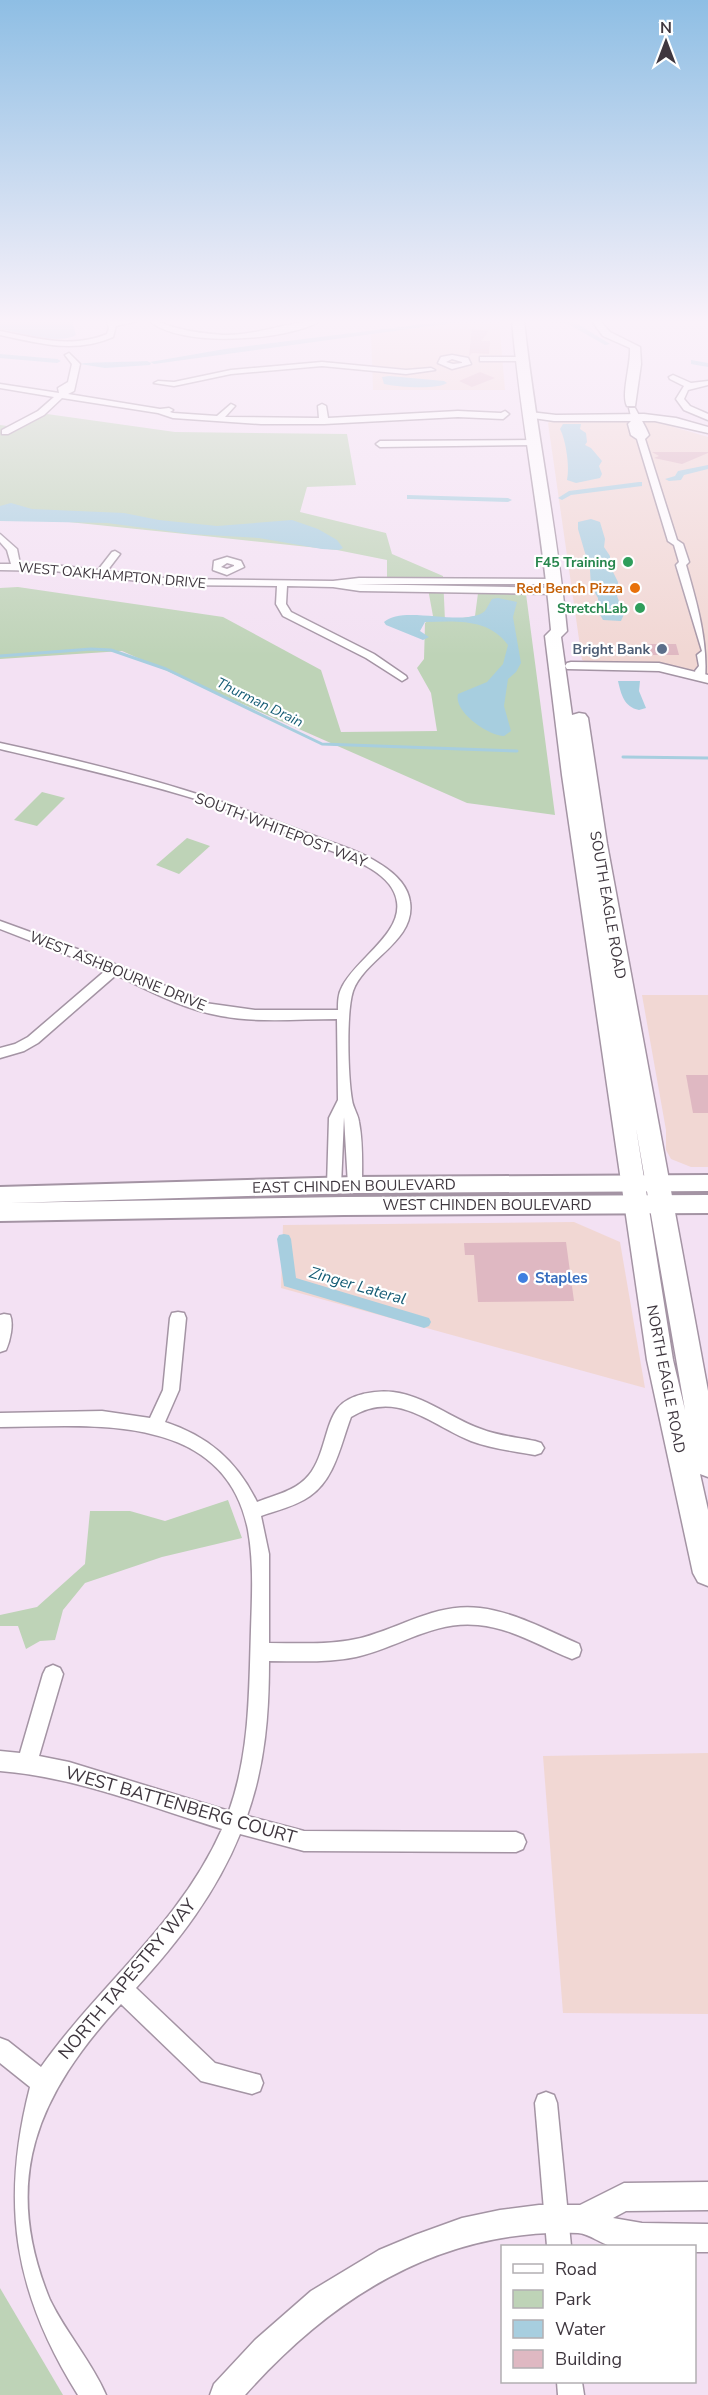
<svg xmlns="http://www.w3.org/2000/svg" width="708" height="2395" font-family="'Nunito Sans',sans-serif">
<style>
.commercial{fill:#f1d7d3}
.green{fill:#bed3b7}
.water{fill:#a7cedf}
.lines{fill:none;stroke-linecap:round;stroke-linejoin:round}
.stream{stroke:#a7cedf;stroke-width:3}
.canal{fill:#a7cedf;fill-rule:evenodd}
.building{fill:#dfb8c2}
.minor-casing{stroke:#a494a4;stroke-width:3}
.tertiary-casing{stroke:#a494a4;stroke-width:3}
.primary-casing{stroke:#a494a4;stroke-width:4}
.trunk-casing{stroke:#a494a4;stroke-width:3}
.minor{fill:#fff;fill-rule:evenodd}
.tertiary{fill:#fff;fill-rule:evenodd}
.primary{fill:#fff;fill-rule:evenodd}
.trunk{fill:#fff;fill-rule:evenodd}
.leisure-dot{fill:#2e9e5b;stroke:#fff;stroke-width:2}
.food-dot{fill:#e8710a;stroke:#fff;stroke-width:2}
.service-dot{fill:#5c6f8a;stroke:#fff;stroke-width:2}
.shop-dot{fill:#3f7fe0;stroke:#fff;stroke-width:2}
.labels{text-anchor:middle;stroke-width:4.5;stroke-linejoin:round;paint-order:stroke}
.far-leisure-label{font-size:14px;font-weight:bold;fill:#27864d;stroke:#fff;text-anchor:end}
.far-street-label{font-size:14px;fill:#3f373f;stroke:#fff}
.far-food-label{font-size:14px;font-weight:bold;fill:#c56008;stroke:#fff;text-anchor:end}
.far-service-label{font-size:14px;font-weight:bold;fill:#4e5e75;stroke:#fff;text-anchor:end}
.far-water-label{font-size:14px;font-style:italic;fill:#145b74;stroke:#fff}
.street-label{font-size:15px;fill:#3f373f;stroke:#fff}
.shop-label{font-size:15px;font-weight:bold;fill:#366cbe;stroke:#fff;text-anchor:start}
.water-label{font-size:16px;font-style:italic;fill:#145b74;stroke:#fff}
.near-street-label{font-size:18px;fill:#3f373f;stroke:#fff}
</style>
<rect width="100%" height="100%" fill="#f3e1f3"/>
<g class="commercial">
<path d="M460,321H499L505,390H373L371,332Z"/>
<path d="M552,420L657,422L708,437V676L671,666L589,663L582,660L548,423Z"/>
<path d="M642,995H708V1167H691L671,1159L666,1150V1130Z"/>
<path d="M574,1222L620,1242L645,1388L281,1288L283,1225Z"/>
<path d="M708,1753V2014L563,2013L543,1756Z"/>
</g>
<g class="green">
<path d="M47,414L175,432L347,434L356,485L307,487L300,512L386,533L392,554L443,576L445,621L475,616L478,593L526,594L555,815L467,803L122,651L0,659V588L18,587L223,617L321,670L341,732L437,731L431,693L417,668L424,659L425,623L433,616L426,578H387V560L337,550L214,537L59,521L0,519V425L22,428Z"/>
<path d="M42,792L65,798L37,826L14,820Z"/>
<path d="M187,838L210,846L179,874L156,865Z"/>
<path d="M228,1500L242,1538L162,1557L85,1583L63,1610L55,1640L40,1641L26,1649L18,1626H0V1615L37,1607L85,1564L90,1511H130L165,1521Z"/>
<path d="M0,2288L63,2395H0Z"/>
</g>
<g class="water">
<path d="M0,321H72L76,335C60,345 19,332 0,329Z"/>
<path d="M389,376L444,381L447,383C437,390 397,387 384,384L382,377Z"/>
<path d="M563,424H581L580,429L586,433L587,442L585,445L591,448L602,461L599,466L602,474L600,478L576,483L567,480C570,468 566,440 560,429Z"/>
<path d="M11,503L32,509L124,513L159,520L217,526L292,520L318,529L337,540L343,548L339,550L322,549L259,538L190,534L107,523L0,521V506Z"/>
<path d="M591,519L600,522L605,539L604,547L610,556V566L618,582L617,596L624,614L621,621L603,620L598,611V598L591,586L590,570L578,529V522Z"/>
<path d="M498,598L517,602L513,617L521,663L516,672L508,679L504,706L511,731L504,736C489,736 453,712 458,694L487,682L503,664L508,645C489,618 456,621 425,622L420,631L429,637L423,640L386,625L384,622C403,604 465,628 485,611C487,608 490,602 492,599Z"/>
<path d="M618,681H640L639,691L646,708L639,710C624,707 621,694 618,681Z"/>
</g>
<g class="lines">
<g class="stream">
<path d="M0,656L91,649L111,650L166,669L322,744L517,751"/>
<path d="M623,757L708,758"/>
</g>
<g class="canal">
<path d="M448,321H467L154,364L150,362L225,349Z"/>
<path d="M544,321H573L610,344L605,345L568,324Z"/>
<path d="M0,354L57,359L61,361L57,363L0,358Z"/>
<path d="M691,360L708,363V367L691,364Z"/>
<path d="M147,361L151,363L150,365L105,368L80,364C84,362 137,362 147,361Z"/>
<path d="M708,465V469L684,475L681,480L669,481L665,479L675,476L678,471Z"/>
<path d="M639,482H642V486L571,495L562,500L558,498L569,491Z"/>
<path d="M407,495L508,498L512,500L508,502L410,499H407Z"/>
<path d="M284,1234L289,1235L291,1239L296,1278L429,1318L431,1322L429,1326L424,1328L284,1286L277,1239L279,1235Z"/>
</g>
</g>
<g class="building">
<path d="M472,329L489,331L481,341H490L489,354L472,353L469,356Z"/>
<path d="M480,372L495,378L472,387L459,381Z"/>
<path d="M652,452H708V453L682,464L654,458L659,456Z"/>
<path d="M645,644H676L679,655H648Z"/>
<path d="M686,1075H708V1113H693Z"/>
<path d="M566,1242L574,1301L478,1302L474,1255H465L464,1243Z"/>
</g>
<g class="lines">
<defs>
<g id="minor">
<path d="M107,321H137L116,326L113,337C74,354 39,343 0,335V331C36,338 71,349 107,334L109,328Z"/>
<path d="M150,321C160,321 167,326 177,328C192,332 208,334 223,335C257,336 288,321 320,321C288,341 179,348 150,321Z"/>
<path d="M69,353L80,364L74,391L68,394L160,409L169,408L173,410L170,412L173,413L217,416L231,404L235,406L225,417L319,418L318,406L322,404L326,406L328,418L458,411L501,413L505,411L509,414L503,419L458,417L324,424H261L173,418L158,413L62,398L44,415L8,434H2V430L38,411L54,397L0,388V384L59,393L58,388L68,382L72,364L65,355Z"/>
<path d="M452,355L468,358L471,364L452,369L438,363L441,357ZM452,359L462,362V363L453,364L446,362Z"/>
<path d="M483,357H521L525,359L521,361H480V357Z"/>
<path d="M322,362L406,370L431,368L435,370L406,374L322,366L231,374L174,386L154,383L158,381L174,382L231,370Z"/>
<path d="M673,375L691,383L708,381V385L688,390L684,399L690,406L708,414V420L684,410L676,399L684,386L670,379L669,377Z"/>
<path d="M629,408H635C640,418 645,425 649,435L645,439L677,540L683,544L689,562L686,565C697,603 708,642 705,679H697L695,671L699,666L697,655L702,651L676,565L679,562L674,545L668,541L637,439L631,435L628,424L632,420Z"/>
<path d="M534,440L538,443L537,445L380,447L376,444L380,441Z"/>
<path d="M0,534L17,549L20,564L54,565L98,570L112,552L115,551L120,554L107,571L172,579L333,581L359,578L556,579L559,580V584H355L556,588L561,591L556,594L360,591L333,587L287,586L286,604L291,612L374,654L406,676L407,678L402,681L366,658L283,616L276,604L277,586L172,585L54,571L0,570V564H11L7,550L0,542Z"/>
<path d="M227,557L241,561L244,567L227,575L213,570L214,561ZM227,563L234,565V566L227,569L221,567Z"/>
<path d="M0,743C106,766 208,793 309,834C332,843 359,850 380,864C393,872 408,885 410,902C416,941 364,959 353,991C346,1013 348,1077 352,1100C353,1108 358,1114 359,1122C363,1142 362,1164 362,1185L360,1189H350L348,1185L344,1117L341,1186L339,1190H329L327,1186L329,1118L338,1100L337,1019C298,1019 259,1023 221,1016C183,1009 150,991 116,975L38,1043L24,1051L0,1058V1048L15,1044L28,1037L106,970L0,929V921L91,954L205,1003L255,1010H338C338,1002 338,994 342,987C355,960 402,934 397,902C393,868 337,854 310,843C274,828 237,812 199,800C134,780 67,765 0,749Z"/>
<path d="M178,1312L184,1313L186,1318L179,1390L165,1422C208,1436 237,1461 257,1502C275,1495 296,1491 309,1475C325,1455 325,1424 338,1408C349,1394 376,1390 393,1392C425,1396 452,1419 481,1429C498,1436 517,1437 535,1441L541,1443L544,1448L541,1453L535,1455C514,1451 492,1449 471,1441C429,1424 397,1389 351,1417C341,1443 335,1479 310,1496C296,1506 278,1510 261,1516L269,1554V1643C298,1643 328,1645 356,1639C398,1630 435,1602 480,1608C514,1612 547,1630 579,1644L581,1650L579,1656L572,1659C541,1647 512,1628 478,1625C434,1620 397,1648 356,1657C327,1663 298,1661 269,1661C269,1715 265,1765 247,1816L304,1831L516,1832L523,1835L526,1842L523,1849L516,1852L304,1851L240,1834C216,1893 179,1941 136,1988L215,2063L260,2075L263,2083L260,2091L252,2094L201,2081L121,2004C38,2094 0,2179 50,2300C66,2333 92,2362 106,2395H78C14,2293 0,2204 30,2087L0,2063V2038L8,2041L41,2067C100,1984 180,1924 222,1829C150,1807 76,1777 0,1771V1751L20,1753L43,1674L46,1668L53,1665L60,1668L63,1674L39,1756L69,1762L229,1811C250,1752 249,1692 251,1630C252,1597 254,1563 248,1530C225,1411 91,1426 0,1427V1413L102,1411L150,1418L163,1390L170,1318L172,1313Z"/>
<path d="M4,1314L10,1315C14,1324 10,1341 6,1350L0,1352V1315Z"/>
<path d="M546,2092L554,2095L557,2103L571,2246H547L535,2103L538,2095Z"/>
<path d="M557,2382H582L584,2395H558Z"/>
</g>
<g id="tertiary">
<path d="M592,321H600L610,332L640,347L641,364L635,406H627C621,394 631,365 630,348L603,336Z"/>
<path d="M530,412L556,415L644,414L676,418L708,427V433L655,421H554L526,417L525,415Z"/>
<path d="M571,662L659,663L708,675V683L659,671L567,669L565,666L567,663Z"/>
<path d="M708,2182V2210L626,2211L613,2218L642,2223L708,2224V2252H694V2246C672,2246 632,2250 612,2246C600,2244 591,2234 578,2233C441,2228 333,2296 245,2395H210L214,2384L255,2340L311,2291L379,2250L415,2235L462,2218L500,2210L539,2205H580L624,2183Z"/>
</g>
<path id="primary" d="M708,1175V1191L355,1193L9,1203L344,1197L708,1195V1213L344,1215L0,1221V1187L355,1177Z"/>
<path id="trunk" d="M512,321H524C535,425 557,527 567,631L561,637L572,715L579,713L585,714L588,718L607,844L708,1391V1477L700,1474L708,1510V1586L698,1582L693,1573L647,1360L562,775L545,636L551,630C542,526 521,424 512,321ZM636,1128L685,1410L673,1360Z"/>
</defs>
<use href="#minor" class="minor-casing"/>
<use href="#tertiary" class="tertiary-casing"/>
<use href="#primary" class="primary-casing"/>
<use href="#trunk" class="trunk-casing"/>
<use href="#minor" class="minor"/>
<use href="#tertiary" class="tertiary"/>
<use href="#primary" class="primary"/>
<use href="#trunk" class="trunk"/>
</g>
<linearGradient id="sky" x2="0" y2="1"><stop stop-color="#8ebee4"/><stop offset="0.49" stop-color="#faf2fa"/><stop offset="1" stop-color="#faf2fa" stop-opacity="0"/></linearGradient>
<rect width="708" height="656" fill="url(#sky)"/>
<g class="leisure-dot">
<circle cx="628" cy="562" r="6"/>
<circle cx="640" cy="608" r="6"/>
</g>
<circle class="food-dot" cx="635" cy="588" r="6"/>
<circle class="service-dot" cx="662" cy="649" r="6"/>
<circle class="shop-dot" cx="523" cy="1278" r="6"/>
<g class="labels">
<g class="far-leisure-label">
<text x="616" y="567">F45 Training</text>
<text x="628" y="613">StretchLab</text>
</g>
<g class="far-street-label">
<text transform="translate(112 575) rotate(5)" y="5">WEST OAKHAMPTON DRIVE</text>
</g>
<g class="far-food-label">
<text x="623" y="593">Red Bench Pizza</text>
</g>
<g class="far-service-label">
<text x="650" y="654">Bright Bank</text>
</g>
<g class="far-water-label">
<text transform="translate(260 702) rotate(26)" y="5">Thurman Drain</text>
</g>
<g class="street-label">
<text transform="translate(281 830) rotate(21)" y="5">SOUTH WHITEPOST WAY</text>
<text transform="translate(608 905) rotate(80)" y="5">SOUTH EAGLE ROAD</text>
<text transform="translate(118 971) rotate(22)" y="5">WEST ASHBOURNE DRIVE</text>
<text transform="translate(354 1186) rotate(-1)" y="5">EAST CHINDEN BOULEVARD</text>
<text x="487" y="1210">WEST CHINDEN BOULEVARD</text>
<text transform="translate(666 1379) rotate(79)" y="5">NORTH EAGLE ROAD</text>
</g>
<g class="shop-label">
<text x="535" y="1283">Staples</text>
</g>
<g class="water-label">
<text transform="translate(358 1285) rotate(16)" y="6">Zinger Lateral</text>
</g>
<g class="near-street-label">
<text transform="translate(181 1805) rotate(16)" y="6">WEST BATTENBERG COURT</text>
<text transform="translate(127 1979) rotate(-50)" y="6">NORTH TAPESTRY WAY</text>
</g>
</g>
<rect x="501" y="2245" width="195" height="138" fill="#ffffff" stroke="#b2afb2" stroke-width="1.5"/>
<rect x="513" y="2264" width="30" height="9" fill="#ffffff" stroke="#b2afb2" stroke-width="1.5"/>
<text x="555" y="2275" font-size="18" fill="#3f373f">Road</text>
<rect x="513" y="2290" width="30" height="18" fill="#bed3b7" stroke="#b2afb2" stroke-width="1.5"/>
<text x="555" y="2305" font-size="18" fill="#3f373f">Park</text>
<rect x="513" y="2320" width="30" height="18" fill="#a7cedf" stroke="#b2afb2" stroke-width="1.5"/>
<text x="555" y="2335" font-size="18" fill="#3f373f">Water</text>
<rect x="513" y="2350" width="30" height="18" fill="#dfb8c2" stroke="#b2afb2" stroke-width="1.5"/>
<text x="555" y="2365" font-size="18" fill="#3f373f">Building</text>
<g transform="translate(666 42)" stroke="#ffffff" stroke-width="4.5" paint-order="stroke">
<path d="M0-4.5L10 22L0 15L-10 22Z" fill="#3f373f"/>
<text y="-9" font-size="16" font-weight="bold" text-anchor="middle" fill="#3f373f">N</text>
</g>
</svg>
